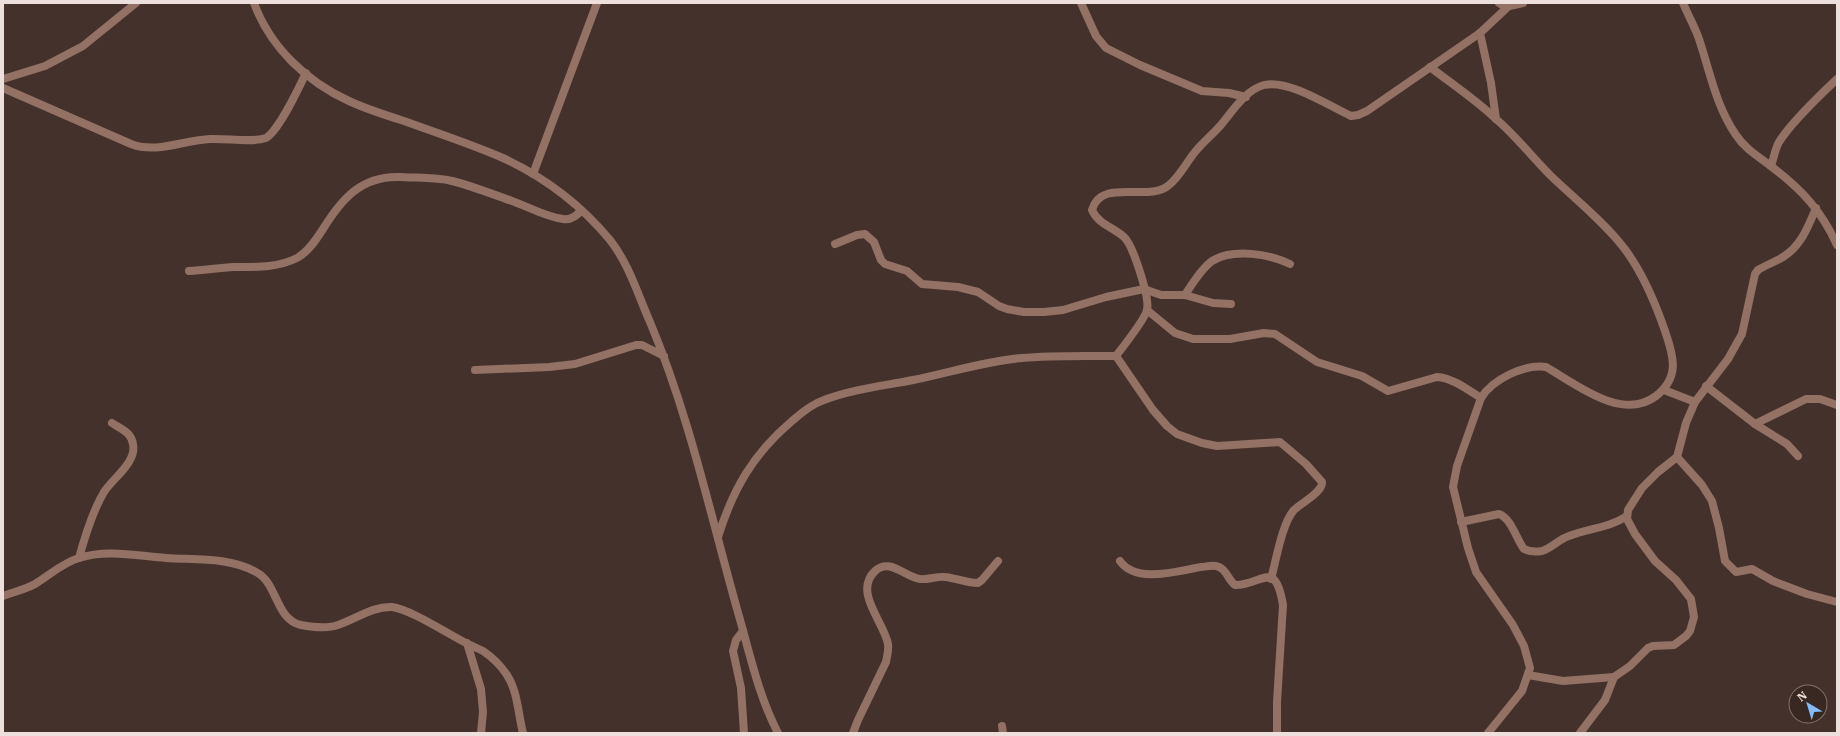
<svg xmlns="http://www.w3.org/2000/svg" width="1840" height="736" font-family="'IBM Plex Serif',serif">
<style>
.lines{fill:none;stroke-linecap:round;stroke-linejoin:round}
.minor{stroke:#937164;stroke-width:8}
</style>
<rect width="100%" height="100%" fill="#44312b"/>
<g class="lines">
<g class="minor">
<path d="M254,3C270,47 307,82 349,101C366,109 385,115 404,121C437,133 471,144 503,158C544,177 581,205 610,240C629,264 638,295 650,322C689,415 710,513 737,609C749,650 758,695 778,733"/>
<path d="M1081,3L1096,36L1106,48L1140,65L1202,91L1229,93L1246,97"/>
<path d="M1499,3L1505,7L1523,3"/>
<path d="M1683,3C1688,15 1695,27 1699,39C1710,72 1716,106 1736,135C1745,149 1759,157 1772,167C1802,190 1821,210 1837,245"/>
<path d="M1480,33L1491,83L1496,119"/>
<path d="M1430,67C1452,84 1476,100 1496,119C1516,136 1532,157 1551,176C1575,199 1603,221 1624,248C1643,273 1655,302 1665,331C1674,357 1680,377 1656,396C1622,422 1576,384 1546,367C1524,364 1493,379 1481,398L1457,466L1453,487L1468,548L1476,572L1513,625L1524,646L1530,668L1522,691L1488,733"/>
<path d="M3,79L45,66L83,46L136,3"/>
<path d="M3,88L131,144C156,154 184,140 210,139C227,138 251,143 266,138C280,129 298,89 306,73"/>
<path d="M1771,166C1774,158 1775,149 1779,142C1791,123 1820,95 1837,79"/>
<path d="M533,174L597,3"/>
<path d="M835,244L857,235L865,234L874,242L881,260L885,264L907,271L922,284L958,287L978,292L999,306L1007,309L1024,312H1044L1063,310L1106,297L1144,289L1161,295H1185L1213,303L1231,304"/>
<path d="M189,271C204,270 219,268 234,267C256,267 277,268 297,258C308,252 316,240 323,229C341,200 361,175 401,177C417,178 436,177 452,181C472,186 492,194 512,201C529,207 546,217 563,219C571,220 577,216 581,210"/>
<path d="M1185,295C1192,284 1201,269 1212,261C1233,248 1269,254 1290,264"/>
<path d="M1147,310L1175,333L1193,339H1230L1264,333L1275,334L1317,362L1362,376L1388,391L1437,377C1453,378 1468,390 1481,398"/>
<path d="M1116,356C1123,347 1145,319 1147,310C1150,298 1133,245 1124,237C1113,227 1098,224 1092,210C1101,177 1149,203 1169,185C1180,176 1186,163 1195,152C1203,142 1212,135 1220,126C1232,112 1245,90 1264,85C1289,79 1329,106 1351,116L1358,115L1367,111L1480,33L1512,3"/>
<path d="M1116,356L1153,410L1167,426L1177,434L1202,443L1217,446L1280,442L1306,464L1322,482C1323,492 1301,503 1294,510C1282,523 1276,561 1271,579"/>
<path d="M475,370L549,367L575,364L636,345H642L664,356"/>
<path d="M1706,386L1755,424L1787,444L1798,456"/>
<path d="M1664,390L1695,402"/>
<path d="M1755,424L1806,399H1820L1837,405"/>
<path d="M1677,457L1702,485L1712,501L1719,528L1725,561L1736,572L1752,569L1773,581L1807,594L1837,602"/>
<path d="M1461,522L1499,514C1512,519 1516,539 1524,549C1530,552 1536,552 1542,551C1552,548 1559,539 1569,536C1589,528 1609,528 1627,516"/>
<path d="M718,537C733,489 753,454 792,421C801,413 812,404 824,400C853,389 883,386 913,380C949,373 985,361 1022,358C1053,355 1085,356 1116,356"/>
<path d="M79,558C85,536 92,512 104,492C113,478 137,462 133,444C131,432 121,429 112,423"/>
<path d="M1120,561C1136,584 1177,571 1201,567C1206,567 1214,564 1219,567C1227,570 1228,580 1235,585C1261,586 1275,557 1283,605L1277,702V733"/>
<path d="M3,596C14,592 26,589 35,584C50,575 62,563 79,558C106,549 138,556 166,558C196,560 229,557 256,572C278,583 275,619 301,625C312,627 327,629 338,625C356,619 373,606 392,607C410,609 448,634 466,643C471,646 477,648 483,651C492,657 501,666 507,675C518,692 518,714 523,733"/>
<path d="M743,631L736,640L733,651L741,688L744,733"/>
<path d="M467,643L481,689L483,712L481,733"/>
<path d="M1528,675L1563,681L1614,677L1630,666L1648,648L1653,646L1674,645L1686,636L1690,631L1694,617L1691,599L1676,580L1655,561L1635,534L1627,519L1628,510L1642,488L1658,472L1677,457L1686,423L1695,402L1728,359L1742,334L1755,274L1758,270C1766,265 1775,262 1783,257C1801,246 1808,227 1816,208"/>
<path d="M1002,726L1003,733"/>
<path d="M853,733L858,720L886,662C887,656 889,650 888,644C884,622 853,592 875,571C890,557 906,578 920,579C928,580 937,576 945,577C956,578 967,583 978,583L982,580L998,561"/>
<path d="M1580,733L1605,700L1614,677"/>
</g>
</g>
<rect width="1840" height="736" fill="none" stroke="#ede0dc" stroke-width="8"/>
<g transform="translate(1808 704) rotate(322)"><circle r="19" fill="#392721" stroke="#81716c"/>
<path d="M0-3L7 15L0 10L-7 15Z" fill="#82bcfa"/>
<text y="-6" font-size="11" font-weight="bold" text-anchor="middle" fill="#ede0dc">N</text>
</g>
</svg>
